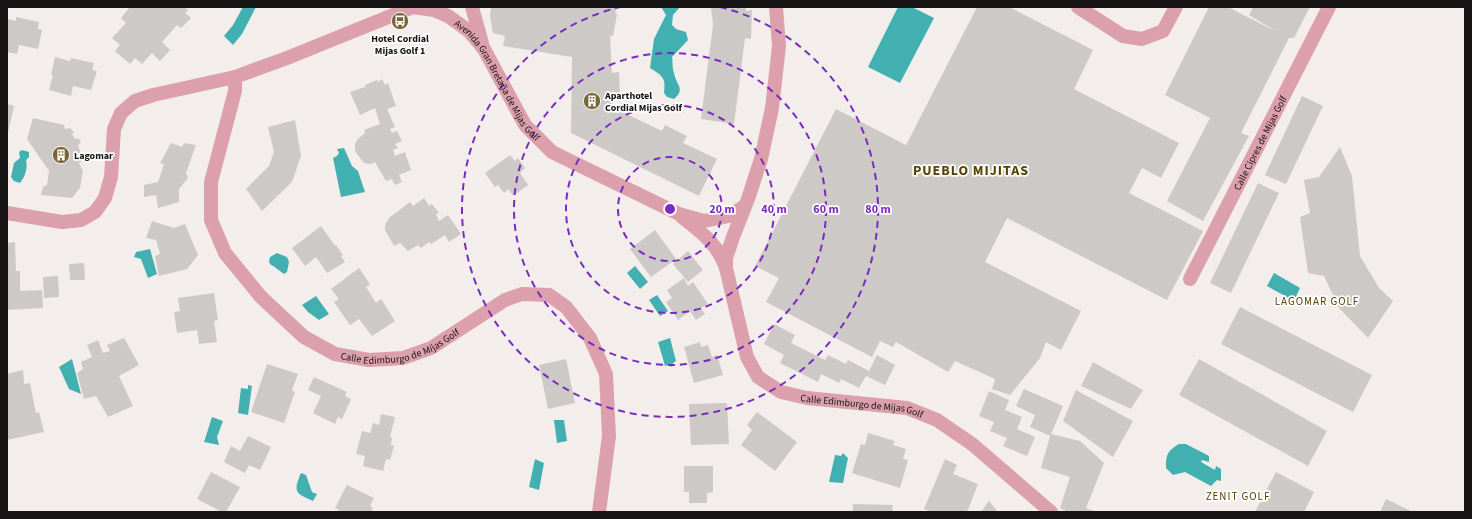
<svg xmlns="http://www.w3.org/2000/svg" width="1472" height="519" font-family="'Source Sans 3',sans-serif">
<style>
.water{fill:#42b0b0}
.building{fill:#cdc9c7}
.lines{fill:none;stroke-linecap:round;stroke-linejoin:round}
.minor{stroke:#dba0ac;stroke-width:14}
.ring{fill:none;stroke:#7b2cbf;stroke-width:2;stroke-dasharray:7 5}
.labels{text-anchor:middle;stroke-width:3.5;stroke-linejoin:round;paint-order:stroke}
.poi-label{font-size:10px;font-weight:bold;fill:#161414;stroke:#fff;text-anchor:start}
.street-label{font-size:10px;fill:#161414;stroke:#fff}
.neighbourhood-label{font-size:11px;letter-spacing:1px;fill:#584000;stroke:#fff}
.district-label{font-size:14px;font-weight:bold;letter-spacing:1px;fill:#584000;stroke:#fff}
.centre{fill:#7b2cbf;stroke:#fff;stroke-width:2}
.ring-label{font-size:12px;text-anchor:middle;font-weight:bold;fill:#7b2cbf;stroke:#fff;stroke-width:3.5;stroke-linejoin:round;paint-order:stroke}
</style>
<rect width="100%" height="100%" fill="#f3eeec"/>
<g class="water">
<path d="M243,7H256L242,34L233,45L224,36L233,25Z"/>
<path d="M661,7H680L673,15L672,25L676,29L686,32L688,40L672,57C673,62 672,68 674,73C676,85 686,89 674,99L667,97L664,93C666,78 663,76 650,68L654,39L666,15Z"/>
<path d="M898,7H912L934,18L900,83L868,67Z"/>
<path d="M344,148L352,166L358,171L365,192L341,197L333,158L337,156L339,153L337,149Z"/>
<path d="M22,150L29,152V157L26,160C28,168 25,177 20,183L14,181L11,177L14,163L20,158L19,152Z"/>
<path d="M150,249L157,274L148,278L141,259L134,257L136,252Z"/>
<path d="M277,253L287,257L289,262L287,272L284,274C279,271 276,267 271,265L269,262L270,257Z"/>
<path d="M635,266L648,282L640,289L627,273Z"/>
<path d="M1274,273L1300,288L1294,301L1267,286Z"/>
<path d="M657,295L668,311L660,316L649,300Z"/>
<path d="M316,296L329,314L319,320L308,312L302,305Z"/>
<path d="M670,338L676,361L673,363L672,367L668,365L665,366L658,342Z"/>
<path d="M72,359L81,394L69,389L59,367Z"/>
<path d="M248,385L252,386L248,415L238,413L241,388L248,389Z"/>
<path d="M212,417L223,421L217,437L219,445L204,442Z"/>
<path d="M554,420H564L567,441L557,443Z"/>
<path d="M1179,444H1186L1209,456V462L1202,460L1201,462L1215,470L1216,466L1221,469V481L1217,480L1211,486L1185,472L1173,475L1166,468C1166,455 1167,451 1179,444Z"/>
<path d="M843,453L848,458L843,483L829,482L835,455L841,456Z"/>
<path d="M535,459L544,463L539,490L529,487Z"/>
<path d="M301,473L306,475L312,492L317,494L313,501C295,493 293,492 301,473Z"/>
</g>
<g class="building">
<path d="M130,7H185L188,10L185,13L191,18L181,28L177,25L162,42L170,50L160,61L152,53L142,64L135,58L130,64L115,51L120,45L112,38L126,23L121,18Z"/>
<path d="M491,7H617L615,13L617,14L613,36H610L612,73L619,72L620,95L612,96V107L662,131L665,125L687,136L683,143L717,159L699,196L571,133L572,57L503,46L505,36L493,33L490,16Z"/>
<path d="M711,7H746V11L752,10L751,39L745,38L734,124L701,119L713,25Z"/>
<path d="M977,7H1009L1093,50L1074,89L1179,143L1161,178L1142,168L1129,193L1203,231L1167,300L1007,218L985,262L1081,311L1061,350L1046,342L1040,358L1010,395L992,389L995,379L955,361L948,372L896,342L893,347L880,341L872,357L766,302L779,278L755,266L836,109L906,145Z"/>
<path d="M1209,7H1228L1277,32L1249,15L1253,7H1310L1294,38H1289L1241,133L1249,136L1203,221L1167,201L1210,118L1165,95Z"/>
<path d="M16,17L39,22L38,29L42,30L38,49L19,45L17,54L7,52V19L16,21Z"/>
<path d="M55,57L70,61L71,58L94,63L92,70L97,71L91,90L73,86L71,96L49,90L53,75H51Z"/>
<path d="M382,79L385,85L388,83L396,106L387,109L395,127L390,129L392,133L397,131L402,141L395,144L398,148L393,150L395,156L405,152L411,170L399,175L402,182L395,185L392,179L386,181L375,162L371,164L364,163L355,151V144L358,139L365,133L364,130L380,124L375,108L360,115L350,92L365,87V85L377,80L378,82Z"/>
<path d="M1302,96L1323,106L1286,184L1265,175Z"/>
<path d="M7,104L14,106L8,133H7Z"/>
<path d="M33,118L64,125L65,129L70,128L74,132L72,134L75,139L78,138L81,142L78,145L83,160L79,163L83,171L80,188L72,198L41,195L43,187L47,185L49,171L27,139Z"/>
<path d="M295,120L301,156L292,182L262,211L246,189L269,166L274,152L268,127Z"/>
<path d="M171,143L182,147L184,143L196,145L186,173L188,178L179,189V202L158,208L156,195L144,197V185L158,182L164,164L160,163Z"/>
<path d="M1340,147L1352,176L1360,256L1379,288L1393,301L1368,338L1339,308L1324,276L1308,273L1300,217L1310,213L1304,180L1319,177Z"/>
<path d="M510,155L515,161L518,158L525,168L520,173L528,185L513,196L508,189L504,193L498,185L495,187L485,173Z"/>
<path d="M1258,183L1279,193L1231,293L1210,283Z"/>
<path d="M424,198L429,206L432,204L439,213L436,214L439,221L448,215L461,234L449,242L445,235L431,244L429,242L421,248L418,245L408,251L400,243L394,246L385,230V225L389,218L410,202L413,206Z"/>
<path d="M152,221L174,228L185,224L198,255L187,269L159,276L155,256L160,254L156,240L146,238Z"/>
<path d="M321,226L335,246L336,245L343,255L341,256L345,262L327,273L316,257L305,266L292,248Z"/>
<path d="M655,230L676,259L651,277L630,249Z"/>
<path d="M15,242L16,271H20V291L42,290L43,308L7,310V243Z"/>
<path d="M688,251L703,270L688,282L673,264Z"/>
<path d="M84,263L85,280H70L69,264Z"/>
<path d="M359,268L370,284L366,287L376,303L381,299L395,321L372,336L359,319L350,325L334,302L339,299L331,289Z"/>
<path d="M58,276L59,297L44,298L43,277Z"/>
<path d="M684,278L688,286L693,282L708,304L701,308L705,314L696,320L690,311L678,320L666,302L672,298L667,290Z"/>
<path d="M214,293L218,320L214,321L217,342L199,344L197,330L177,333L174,312L180,311L178,298Z"/>
<path d="M1240,307L1372,375L1353,412L1221,344Z"/>
<path d="M774,324L795,335L791,343L825,360L828,355L846,364L848,360L869,371L877,355L895,365L885,385L866,376L859,388L841,379L839,383L821,374L818,382L780,363L784,355L764,344Z"/>
<path d="M124,338L139,365L119,376L133,406L108,417L96,396L84,399L77,373L83,369L81,362L92,357L87,345L98,340L103,353L110,351L107,345Z"/>
<path d="M700,342L701,347L708,345L712,357L717,355L723,375L694,383L684,347Z"/>
<path d="M566,359L575,403L548,409L539,365Z"/>
<path d="M1199,359L1327,431L1308,466L1179,395Z"/>
<path d="M1093,362L1143,390L1131,409L1081,386Z"/>
<path d="M267,364L298,374L292,390L295,392L284,423L251,412Z"/>
<path d="M23,370L24,384L30,383L36,413L39,412L44,432L7,440V374Z"/>
<path d="M314,377L347,392L345,396L351,399L342,419L338,417L335,424L313,413L321,396L308,390Z"/>
<path d="M1024,389L1063,406L1051,434L1080,441L1104,463L1086,508L1097,512H1068L1060,508L1070,477L1041,468L1050,436L1030,427L1035,415L1016,406Z"/>
<path d="M1076,390L1133,421L1113,457L1063,421Z"/>
<path d="M989,391L1009,400L1005,410L1022,417L1017,429L1035,437L1027,456L1003,446L1007,438L990,431L994,422L979,416Z"/>
<path d="M727,403L729,444L691,445L689,404Z"/>
<path d="M757,412L797,442L775,471L741,445L752,430L747,425Z"/>
<path d="M381,414L395,417L390,437H392L391,445L394,446L390,460L386,459L383,471L363,466L365,456L356,454L362,431L370,433L373,423L379,425Z"/>
<path d="M868,433L895,441L893,445L906,449L903,459L908,460L900,488L852,473L861,444L865,445Z"/>
<path d="M248,436L271,447L260,470L249,465L245,473L224,462L231,446L240,451Z"/>
<path d="M945,459L957,465L953,474L978,484L967,512H931L924,509Z"/>
<path d="M684,466H713V492L707,493V503H689V492H684Z"/>
<path d="M211,472L240,487L226,512H222L197,499Z"/>
<path d="M1276,472L1314,492L1304,512H1255Z"/>
<path d="M347,485L374,498L370,506L373,508L371,512H338L339,510L335,508Z"/>
<path d="M1386,499L1413,512H1380Z"/>
<path d="M989,501L998,512H981Z"/>
<path d="M853,504L893,505L892,512H853Z"/>
</g>
<g class="lines">
<g class="minor">
<path d="M472,7L482,43"/>
<path d="M1078,7L1123,36L1142,39L1163,31L1176,7"/>
<path id="s1" d="M235,77V91L211,182V220L225,253L261,297L304,337L335,354L369,360L403,358L431,348L505,300L522,294L549,295L566,307L590,338L606,374L609,436L599,512"/>
<path id="s2" d="M7,213L62,222L81,220L95,212L105,198L111,177L114,129L121,113L135,101L153,95L235,77L287,58L413,7L434,10L448,16L469,31L484,49L525,125L552,152L679,214L704,221L729,216L745,206"/>
<path d="M682,217C702,233 717,243 726,268V258L733,237L748,199L761,159L772,108L779,46L776,7"/>
<path id="s3" d="M726,268L747,357L758,377L781,392L807,398L907,408L937,420L972,444L1051,512"/>
<path id="s4" d="M1190,279L1329,7"/>
</g>
</g>
<g class="ring">
<circle cx="670" cy="209" r="52"/>
<circle cx="670" cy="209" r="104"/>
<circle cx="670" cy="209" r="156"/>
<path d="M720 7A208 208 0 1 1 620 7"/>
</g>
<defs>
<symbol id="bus-disc" viewBox="-11 -11 22 22"><circle r="9.5" fill="#7b6535" stroke="#fff"/><path d="M-5-6H5V4H4V6H2V4H-2V6H-4V4H-5ZM-3.5-4V0h7V-4ZM-3.5 1.2v1.5H-2V1.2ZM2 1.2v1.5H3.5V1.2Z" fill="#fff"/></symbol>
<symbol id="building-disc" viewBox="-11 -11 22 22"><circle r="9.5" fill="#7b6535" stroke="#fff"/><path d="M-4-6H4V6H1V3H-1V6H-4ZM-2.5-4.3h1.7v1.8h-1.7ZM.8-4.3h1.7v1.8H.8ZM-2.5-1h1.7V.8h-1.7ZM.8-1h1.7V.8H.8Z" fill="#fff"/></symbol>
</defs>
<g fill-rule="evenodd">
<use href="#bus-disc" x="390" y="11" width="20" height="20"/>
<use href="#building-disc" x="582" y="91" width="20" height="20"/>
<use href="#building-disc" x="51" y="145" width="20" height="20"/>
</g>
<g class="labels">
<g class="poi-label">
<text x="400" y="42" text-anchor="middle">Hotel Cordial<tspan x="400" dy="12">Mijas Golf 1</tspan></text>
<text x="605" y="99">Aparthotel<tspan x="605" dy="12">Cordial Mijas Golf</tspan></text>
<text x="74" y="159">Lagomar</text>
</g>
<g class="street-label">
<text dy="4" stroke="none"><textPath href="#s2" startOffset="627">Avenida Gran Bretaña de Mijas Golf</textPath></text>
<text dy="4" stroke="none"><textPath href="#s4" startOffset="153">Calle Cipres de Mijas Golf</textPath></text>
<text dy="4" stroke="none"><textPath href="#s1" startOffset="401">Calle Edimburgo de Mijas Golf</textPath></text>
<text dy="4" stroke="none"><textPath href="#s3" startOffset="224">Calle Edimburgo de Mijas Golf</textPath></text>
</g>
<g class="neighbourhood-label">
<text x="1317" y="305">LAGOMAR GOLF</text>
<text x="1238" y="500">ZENIT GOLF</text>
</g>
<g class="district-label">
<text x="971" y="175">PUEBLO MIJITAS</text>
</g>
</g>
<circle cx="670" cy="209" r="6" class="centre"/>
<g class="ring-label">
<text x="722" y="213">20 m</text>
<text x="774" y="213">40 m</text>
<text x="826" y="213">60 m</text>
<text x="878" y="213">80 m</text>
</g>
<rect width="1472" height="519" fill="none" stroke="#161414" stroke-width="16"/>
</svg>
